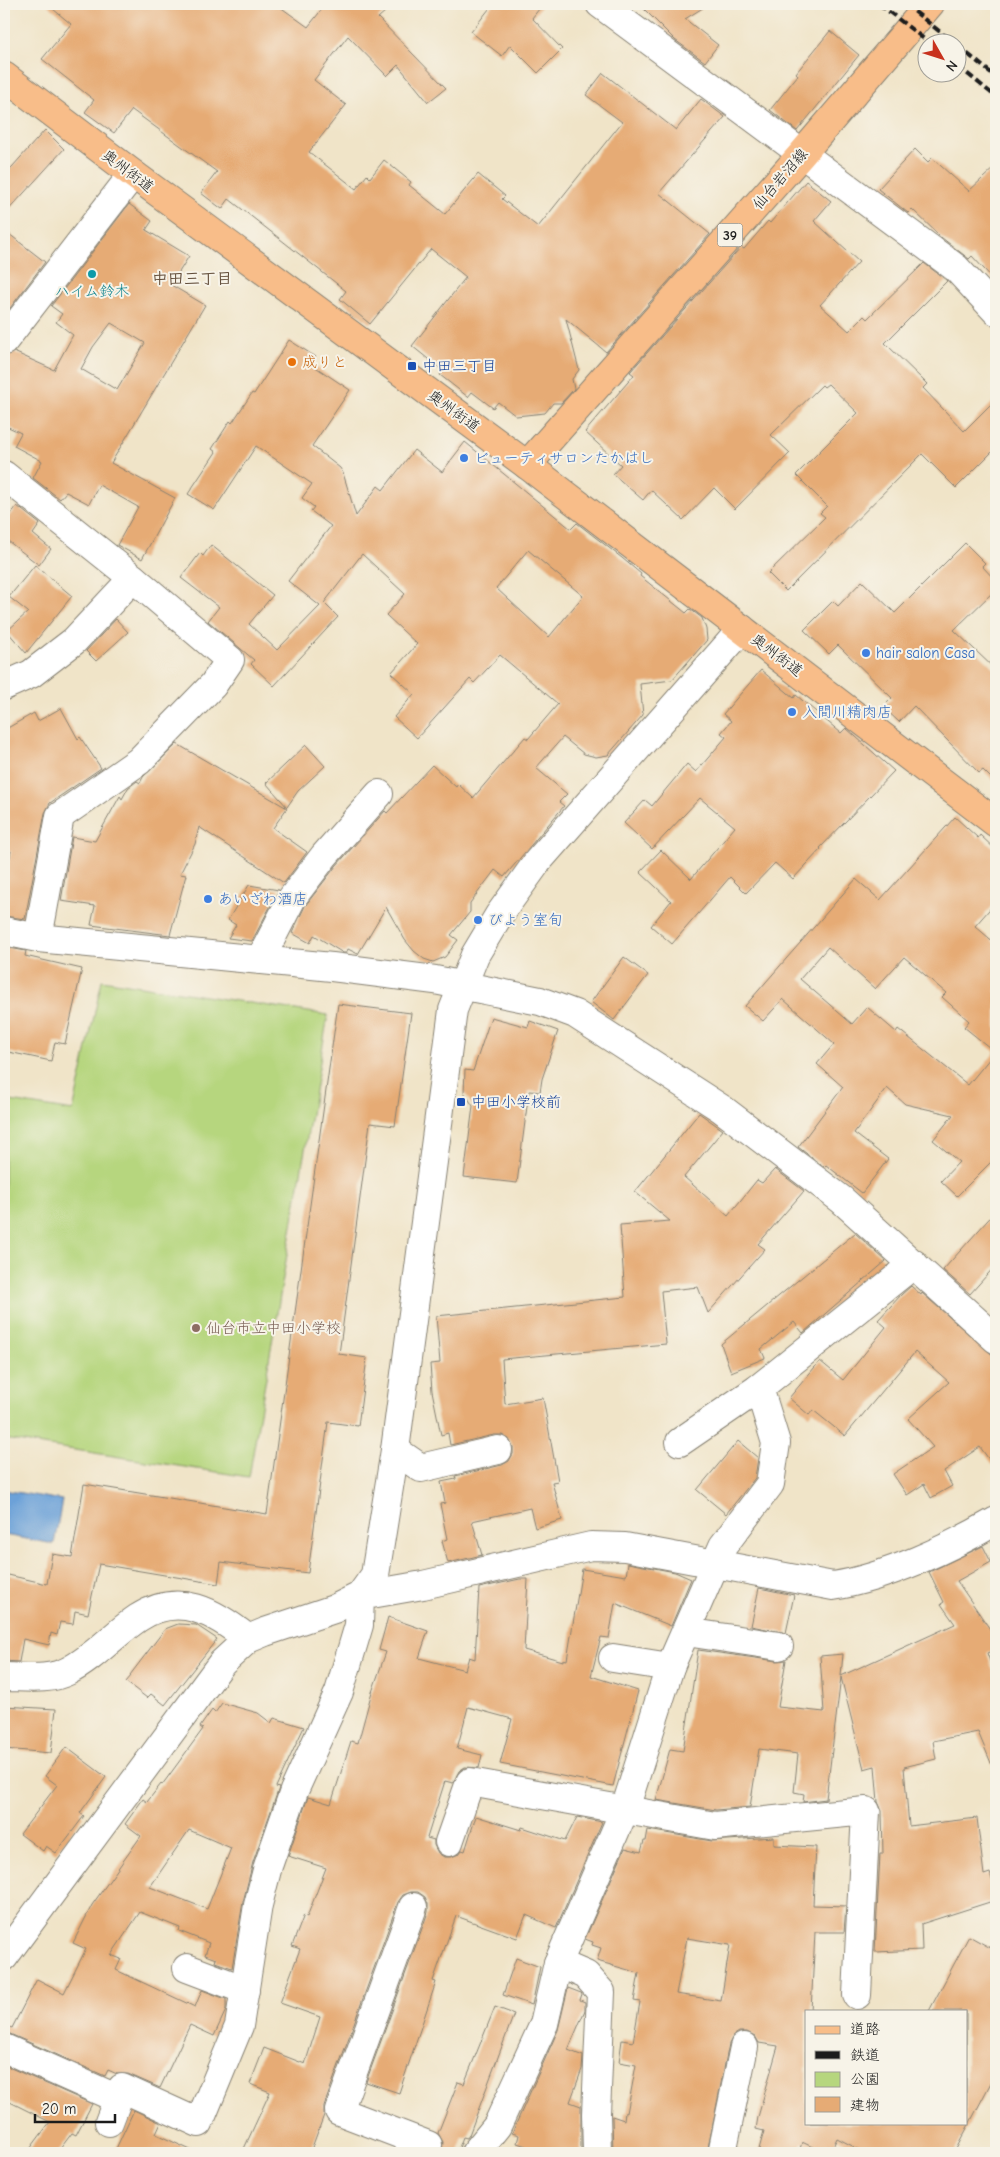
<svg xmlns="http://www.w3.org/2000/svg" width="1000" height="2157" font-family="'Comic Neue','Klee One',sans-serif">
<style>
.green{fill:#b6d67e;stroke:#69794d}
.water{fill:#6ca1d8;stroke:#445e7a}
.building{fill:#e6ab75;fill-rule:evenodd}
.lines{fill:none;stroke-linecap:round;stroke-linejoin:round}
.minor-casing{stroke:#868072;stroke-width:30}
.major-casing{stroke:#868072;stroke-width:30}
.minor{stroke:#fff;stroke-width:28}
.major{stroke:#f8bd89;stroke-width:28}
.rail{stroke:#1c1c1c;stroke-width:4;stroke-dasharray:8 4;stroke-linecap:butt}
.culture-dot{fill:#0f9aa8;stroke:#f7f3e8;stroke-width:2}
.food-dot{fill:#e8710a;stroke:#f7f3e8;stroke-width:2}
.transit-dot{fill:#1a4fb4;stroke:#f7f3e8;stroke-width:2}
.shop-dot{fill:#3f7fe0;stroke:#f7f3e8;stroke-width:2}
.education-dot{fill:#8d6e63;stroke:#f7f3e8;stroke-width:2}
.labels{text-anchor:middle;stroke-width:4;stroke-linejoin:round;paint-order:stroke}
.shield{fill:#f7f3e8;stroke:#5e5c59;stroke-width:1}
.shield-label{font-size:14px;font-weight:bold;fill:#1c1c1c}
.street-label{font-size:15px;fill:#1c1c1c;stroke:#f7f3e8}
.culture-label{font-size:15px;fill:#0d838f;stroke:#f7f3e8}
.food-label{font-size:15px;fill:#c56008;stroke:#f7f3e8;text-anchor:start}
.transit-label{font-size:15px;fill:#164399;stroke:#f7f3e8;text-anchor:start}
.shop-label{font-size:15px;fill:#366cbe;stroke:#f7f3e8;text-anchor:start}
.education-label{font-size:15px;fill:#785e54;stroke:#f7f3e8;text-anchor:start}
.neighbourhood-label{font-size:16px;font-weight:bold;fill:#634e3b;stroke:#f7f3e8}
</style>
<rect width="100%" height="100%" fill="#f7f3e8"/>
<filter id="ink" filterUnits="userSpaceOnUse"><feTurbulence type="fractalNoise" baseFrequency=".02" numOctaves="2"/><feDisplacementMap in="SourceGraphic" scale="10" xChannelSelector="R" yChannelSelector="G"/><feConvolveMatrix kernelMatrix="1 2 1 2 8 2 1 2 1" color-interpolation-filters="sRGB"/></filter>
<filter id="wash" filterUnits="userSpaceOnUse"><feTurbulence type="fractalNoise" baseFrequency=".0096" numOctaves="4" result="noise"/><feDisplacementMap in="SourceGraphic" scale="20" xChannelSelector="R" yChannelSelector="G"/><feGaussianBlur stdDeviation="1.12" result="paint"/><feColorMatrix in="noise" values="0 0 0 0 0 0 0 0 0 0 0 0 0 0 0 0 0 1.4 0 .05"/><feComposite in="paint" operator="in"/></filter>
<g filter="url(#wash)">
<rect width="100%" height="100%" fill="#f0e4c8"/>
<path class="green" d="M102,980L328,1015L249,1477L4,1439V1100L73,1111Z"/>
<path class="water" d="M4,1490L62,1500L54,1544L4,1535Z"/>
<g id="blocks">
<g class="building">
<path d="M47,4H276L308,27L326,4H394L378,18L446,88L428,102L398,65L387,76L348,36L314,80L346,105L309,152L356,189L367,175L370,178L384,160L411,182L409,185L445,214L478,174L505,196L502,199L538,227L622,122L586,95L603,73L676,130L701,99L725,117L659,193L710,234L606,352L566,319L579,370L572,379L574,389L561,403H553L545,413L516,416L498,402L493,408L472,392L468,397L440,375L443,371L412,346L466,277L431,249L370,324L340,299L346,291L275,235L229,199L222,209L201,193L217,172L132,110L114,133L85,112L94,100L42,59L71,24Z"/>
<path d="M493,4H543L532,18L562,49L538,73L510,45L502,56L471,32Z"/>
<path d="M639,4H709L685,19L718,45L705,62L675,40Z"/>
<path d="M830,31L859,55L797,131L770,110L798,75L796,73Z"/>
<path d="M45,130L64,149L4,215V176Z"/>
<path d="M915,149L928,162L932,158L969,191L996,166V282L972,256L969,259L942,238L912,209L908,213L878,189Z"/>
<path d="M806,181L831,201L814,221L859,262L820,305L849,331L864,316L867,319L924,263L946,280L947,281L885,343L927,384L923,388L964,431L996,399V448L956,488L922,454L786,591L768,573L825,517L820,513L827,506L796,475L858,413L828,384L824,387L822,385L771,435L790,453L735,509L714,488L683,520L651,490L643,500L613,474L621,465L585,432L634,375L630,372L741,247L744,249L768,221L770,223Z"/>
<path d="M129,204L152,221L146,230L189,256L171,285L205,305L111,463L175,498L142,559L117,545L138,507L99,485L89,504L66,492L60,499L33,478L42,461L14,446L21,433L4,425V356L14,352L54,370L73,335L56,322L62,314L51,306ZM111,323L145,343L117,390L81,369L93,347Z"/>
<path d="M4,230L45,262L4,316Z"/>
<path d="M289,340L316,357L311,364L350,390L312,446L340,468L343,473L356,516L378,486L383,490L414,450L442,472L465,442L571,529L577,523L622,558L641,574L640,576L686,613L690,609L702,618L706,629L707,640L672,680L640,684L643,715L608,755L596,757L584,754L563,737L536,768L567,794L559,802L564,806L504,877L495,870L470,903V912L451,935L458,940L445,957L433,962L424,959L414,951L405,940L386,907L358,954L348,949L346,953H343L314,935L310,943L292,933L305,906L336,866L385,811L387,813L432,765L456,787L458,784L473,798L525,737L528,739L558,704L500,655L474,683L470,679L417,738L394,717L414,694L391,673L417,644L386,615L405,594L362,554L324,603L338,617L274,686L251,664L254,660L208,621L219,607L181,578L200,553L203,556L211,545L273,595L249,624L277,650L320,606L288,581L331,526L311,511L314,507L302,498L312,484L256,446L214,510L188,494L216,452L212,449L230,421L232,423L252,393L254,394ZM528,550L583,596L549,637L496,588Z"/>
<path d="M17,506L40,524L33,534L51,549L39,565L4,538V523Z"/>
<path d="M965,543L985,563L982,566L996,581V589L954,630L996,670V783L983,770L979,773L914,706L899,722L883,707L892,698L838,645L829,654L804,630L833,601L838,606L862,581L895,613Z"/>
<path d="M35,565L72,596L26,653L7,631L28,612L9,597Z"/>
<path d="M116,619L128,632L96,661L86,651Z"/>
<path d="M761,670L794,698L796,695L841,733L846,728L894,771L820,848L821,849L793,879L775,863L746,893L730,877L672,944L651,926L671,901L640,872L661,850L691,879L735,827L700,798L652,849L624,823L645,800L652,806L687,764L696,772L726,737L721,733L731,721L723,714Z"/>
<path d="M61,708L78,739L80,737L101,768L50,803L45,813L25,919L4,916V889L11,851H5L8,794L4,797V730L34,713L38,721Z"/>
<path d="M177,744L287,808L273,828L307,852L284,883L199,827L195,844L180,874L186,875L170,935L91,925L95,906L61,901L72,837L95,841L120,796L122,799L128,788L137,781L140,783L143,777Z"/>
<path d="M306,745L325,766L298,791L287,807L266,783Z"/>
<path d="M955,817L978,838L980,835L996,850V902L975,926L996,944V1157L957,1196L941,1181L959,1162L933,1140L953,1115L905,1104L887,1088L854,1133L888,1159L862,1193L826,1165L824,1167L798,1147L843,1087L817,1064L834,1044L783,999L763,1021L745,1006L856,879L880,900ZM828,947L875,989L904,957L946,993L942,997L969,1021L964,1027L995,1052L968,1085L898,1029L896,1032L867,1007L852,1024L800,979Z"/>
<path d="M249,885L279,890L252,941L228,938L236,925L228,920Z"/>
<path d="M4,947L26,951L25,956L82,969L65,1044L55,1042L51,1061L4,1051Z"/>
<path d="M624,957L648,975L614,1020L591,1002Z"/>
<path d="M338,1004L411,1013L395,1126L370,1123L339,1354L367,1358L358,1426L328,1422L308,1573L221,1562L218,1584L99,1564L88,1614L75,1611L73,1624L60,1622L57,1635L51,1633L49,1645L23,1639L19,1662L4,1661V1574L47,1584L52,1554L72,1557L84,1484L267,1514Z"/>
<path d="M491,1017L528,1027L530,1021L558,1031L542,1079L540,1092L529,1091L517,1183L464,1177L473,1106L464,1092L465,1070L473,1071Z"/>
<path d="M699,1113L723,1130L684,1177L728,1216L757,1180L762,1183L775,1169L804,1191L758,1244L765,1249L708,1313L698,1287L661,1291L666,1344L502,1359L505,1404L543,1398L558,1481L552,1482L562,1520L535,1528L530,1508L472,1521L482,1555L448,1563L442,1541L447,1539L440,1504L445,1503L441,1482L456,1479L455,1476L502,1465L509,1461L513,1454V1447L509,1439L502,1435H494L450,1445L448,1433L441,1435L432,1391L430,1364L440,1363L436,1316L625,1297L620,1225L670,1221L635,1192Z"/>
<path d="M996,1211V1265L970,1294L943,1270Z"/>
<path d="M855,1233L886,1261L803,1333L794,1322L761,1349L765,1358L731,1372L721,1344Z"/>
<path d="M911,1286L921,1295L922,1293L996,1358V1469L980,1447L944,1471L952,1486L931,1498L924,1484L907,1495L893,1474L933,1447L908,1419L949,1382L915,1352L845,1436L813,1410L809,1415L789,1398L820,1361L843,1380L886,1327L878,1320L901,1295Z"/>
<path d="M738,1441L758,1458L755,1478L726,1514L697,1490Z"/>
<path d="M983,1546L991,1562L957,1581L996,1638V1649L987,1653L996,1679V1775L978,1732L933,1741L936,1759L904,1767L909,1826L977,1818L984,1875L990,1873L996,1893V1900L921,1924L922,1950L875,1952L880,1854H883L882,1811L878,1802L875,1766L864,1769L841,1677L826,1799L803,1802L804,1794L794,1792L798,1754L759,1749L750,1807L716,1810L656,1800L670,1749L683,1751L698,1650L777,1661L786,1660L778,1707L824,1712L820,1656L843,1654L841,1676L955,1624L941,1604L944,1602L929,1572Z"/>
<path d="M628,1563L675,1572L691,1579L671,1626L615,1603L609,1638L601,1637L591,1676L638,1691L613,1786L500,1764L512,1719L468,1707L457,1749L482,1755L479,1768L465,1767L459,1771L453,1783L445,1781L427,1838L434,1840V1845L438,1853L444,1857H451L459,1854L462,1850L465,1851L476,1816L521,1830L522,1827L565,1841L577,1817L602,1822L556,1928L526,1915L517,1938L456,1916L433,1981L436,1982L399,2093L366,2082L428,1912V1904L425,1897L418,1892H411L403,1895L398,1902L324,2106V2115L310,2153H242L270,2092L250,2084L264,2048L305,2064L320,2017L280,2003L300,1949L292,1946L304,1915L307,1917L326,1868L288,1856L308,1797L331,1804L351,1741L358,1743L371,1695L386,1652L379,1650L388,1617L428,1631L419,1658L465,1670L469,1657L475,1659L479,1588L520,1579H528L524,1650L563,1661V1659L567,1660L582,1569L626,1576Z"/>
<path d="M759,1588L794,1595L786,1633L751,1626Z"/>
<path d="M178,1624L196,1625L217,1639L165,1705L151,1694L147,1698L126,1682L131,1676L130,1675L165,1629Z"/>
<path d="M222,1703L258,1713L271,1723L274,1718L304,1727L276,1787L279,1788L253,1862L243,1902L232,1968L215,1962L216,1959L205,1955L209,1943L179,1931L180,1928L140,1912L111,1955L121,1959L116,1970L195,2007L202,1990L226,1999V2010L214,2036L190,2025L160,2088L128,2074H117L108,2070L105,2076L10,2034L4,2033V2024L12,2028L37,1979L64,1993L86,1949L73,1943L92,1905L141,1836L125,1824L143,1799L147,1802L161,1784L162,1785L203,1729L200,1727L212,1710L215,1713ZM189,1830L231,1848L207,1909L150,1887Z"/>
<path d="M4,1706L56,1709L51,1753L4,1749Z"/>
<path d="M66,1747L106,1777L80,1813L84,1816L56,1853L46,1846L43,1851L20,1834L57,1785L45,1776Z"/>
<path d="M648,1830L712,1841L774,1837V1845L816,1847L813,1905L846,1906L844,1932H815L811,2011H806V2123H966V2011H929L969,1936L996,1951V2073L954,2153H866L837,2138L830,2153H825L802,2142L799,2153H758L764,2131L756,2129L758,2117L778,2046L759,2043L755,2036L747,2032H739L733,2036L729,2044L707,2153H613L612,2116L624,2120L625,2112L627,2113L636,2065L619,2062L622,2040L633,2042L640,2002L634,2001L639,1973L597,1961L601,1948L592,1945L593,1942L585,1939L625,1848L641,1852L644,1841H646ZM687,1938L730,1945L721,2001L676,1994Z"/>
<path d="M516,1958L540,1967L532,2005L503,1995Z"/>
<path d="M568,1988L581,1993L582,1994L580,2000L585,2002V2010L568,2050L583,2056L582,2069L570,2102L581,2106V2153H523L526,2146L517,2143L519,2135L512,2133L558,2030Z"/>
<path d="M495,2007L514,2014L469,2135L467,2138L463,2137L457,2153H442L443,2142L438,2133L458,2082L464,2084Z"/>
<path d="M4,2065L92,2104L76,2135L72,2133L57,2153H27L50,2122L4,2099Z"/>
<path d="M134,2110L161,2123L156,2134L197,2153H114Z"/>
</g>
</g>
</g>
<g filter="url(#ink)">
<use href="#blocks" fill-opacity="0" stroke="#868072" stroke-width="1"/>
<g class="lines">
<defs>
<g id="minor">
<path d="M600,4L956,268L996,311"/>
<path d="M4,341L133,174"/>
<path d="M4,475L133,578L230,660L213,685L139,761L60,816L38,938"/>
<path d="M4,686L31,674L74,641L133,578"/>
<path d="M4,931L38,938L332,967L435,980L540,1001L575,1014L722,1109L842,1200L996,1339"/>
<path d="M260,960L292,898L324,856L379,794"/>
<path d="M680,1442L759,1388L914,1264"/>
<path d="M395,1450L421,1468L498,1450"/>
<path d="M686,1632L779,1646"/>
<path d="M613,1658L670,1667"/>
<path d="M4,1677C24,1677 49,1681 68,1671C94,1658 114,1634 138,1618C179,1591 215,1612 248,1639"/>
<path d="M449,1842L470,1782L715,1826L866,1811L857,1995"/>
<path d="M413,1907L339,2111L428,2145L425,2153"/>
<path d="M4,1957L222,1663L248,1639L265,1632L334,1609L360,1596L375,1575L395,1450L453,1010L475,955L499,915L538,861L742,629"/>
<path d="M558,1963L586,1975L601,1992L596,2114L597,2153"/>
<path d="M187,1968L245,1990"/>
<path d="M4,2048L118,2099"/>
<path d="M109,2122L122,2088L199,2123L239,2026L258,1905L268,1866L294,1791L339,1692L359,1625L360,1596L423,1585L591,1546L625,1547L833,1586C885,1578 950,1548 996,1521"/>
<path d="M475,2153L497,2126L544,2024L558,1963L625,1809L670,1667L715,1564L723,1546L770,1484L776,1443L759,1388"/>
<path d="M722,2153L744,2047"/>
</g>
<g id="major">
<path d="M4,76L133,174L527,465L996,823"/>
<path d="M527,465L801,155L930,4"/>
</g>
</defs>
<use href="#minor" class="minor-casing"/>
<use href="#major" class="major-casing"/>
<use href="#minor" class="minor"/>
<use href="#major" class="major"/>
<g class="rail">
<path d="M879,4L928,42"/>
<path d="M905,4L953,42"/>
<path d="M958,46L996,77"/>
<path d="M958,66L996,97"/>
</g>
</g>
</g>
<circle class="culture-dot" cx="92" cy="274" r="5"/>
<circle class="food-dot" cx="292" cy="362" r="5"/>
<g class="transit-dot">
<rect x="407" y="361" width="10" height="10" rx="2.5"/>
<rect x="456" y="1097" width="10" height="10" rx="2.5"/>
</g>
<g class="shop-dot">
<circle cx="464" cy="458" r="5"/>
<circle cx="866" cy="653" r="5"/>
<circle cx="792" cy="712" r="5"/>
<circle cx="208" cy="899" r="5"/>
<circle cx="478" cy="920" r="5"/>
</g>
<circle class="education-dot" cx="196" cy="1328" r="5"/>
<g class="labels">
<rect class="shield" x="717.5" y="223.5" width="25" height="23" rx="4"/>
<g class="shield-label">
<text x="730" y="240">39</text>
</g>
<g class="street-label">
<text transform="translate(128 171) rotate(37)" y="5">奥州街道</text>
<text transform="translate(780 179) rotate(-49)" y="5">仙台岩沼線</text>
<text transform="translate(454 411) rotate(36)" y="5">奥州街道</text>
<text transform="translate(777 655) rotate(37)" y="5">奥州街道</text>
</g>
<g class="culture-label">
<text x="92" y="296">ハイム鈴木</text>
</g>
<g class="food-label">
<text x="302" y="367">成りと</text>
</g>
<g class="transit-label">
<text x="422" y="371">中田三丁目</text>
<text x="471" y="1107">中田小学校前</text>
</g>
<g class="shop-label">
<text x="474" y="463">ビューティサロンたかはし</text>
<text x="876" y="658">hair salon Casa</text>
<text x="802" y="717">入間川精肉店</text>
<text x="218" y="904">あいざわ酒店</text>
<text x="488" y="925">びよう室旬</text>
</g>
<g class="education-label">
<text x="206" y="1333">仙台市立中田小学校</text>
</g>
<g class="neighbourhood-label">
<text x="192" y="284">中田三丁目</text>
</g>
</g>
<rect width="1000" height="2157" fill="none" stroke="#f7f3e8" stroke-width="20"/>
<rect x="805" y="2010" width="162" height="115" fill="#f7f3e8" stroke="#9f9d96"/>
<rect x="815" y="2026" width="25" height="8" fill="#f8bd89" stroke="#9f9d96"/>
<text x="850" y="2034" font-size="15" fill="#1c1c1c">道路</text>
<rect x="815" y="2051" width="25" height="8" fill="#1c1c1c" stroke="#9f9d96"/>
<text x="850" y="2060" font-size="15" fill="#1c1c1c">鉄道</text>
<rect x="815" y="2072" width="25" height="15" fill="#b6d67e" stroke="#9f9d96"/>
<text x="850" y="2084" font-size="15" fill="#1c1c1c">公園</text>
<rect x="815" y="2097" width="25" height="15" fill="#e6ab75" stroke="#9f9d96"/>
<text x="850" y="2110" font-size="15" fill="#1c1c1c">建物</text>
<g transform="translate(942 58) rotate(129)"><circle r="24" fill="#f7f3e8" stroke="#9f9d96"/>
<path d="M0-4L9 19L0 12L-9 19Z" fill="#c8321e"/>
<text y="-8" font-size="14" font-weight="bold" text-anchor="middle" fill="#1c1c1c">N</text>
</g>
<path d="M35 2114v8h80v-8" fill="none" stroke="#1c1c1c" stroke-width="2.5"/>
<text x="42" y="2114" font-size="15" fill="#1c1c1c" stroke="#f7f3e8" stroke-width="4" paint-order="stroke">20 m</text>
</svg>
